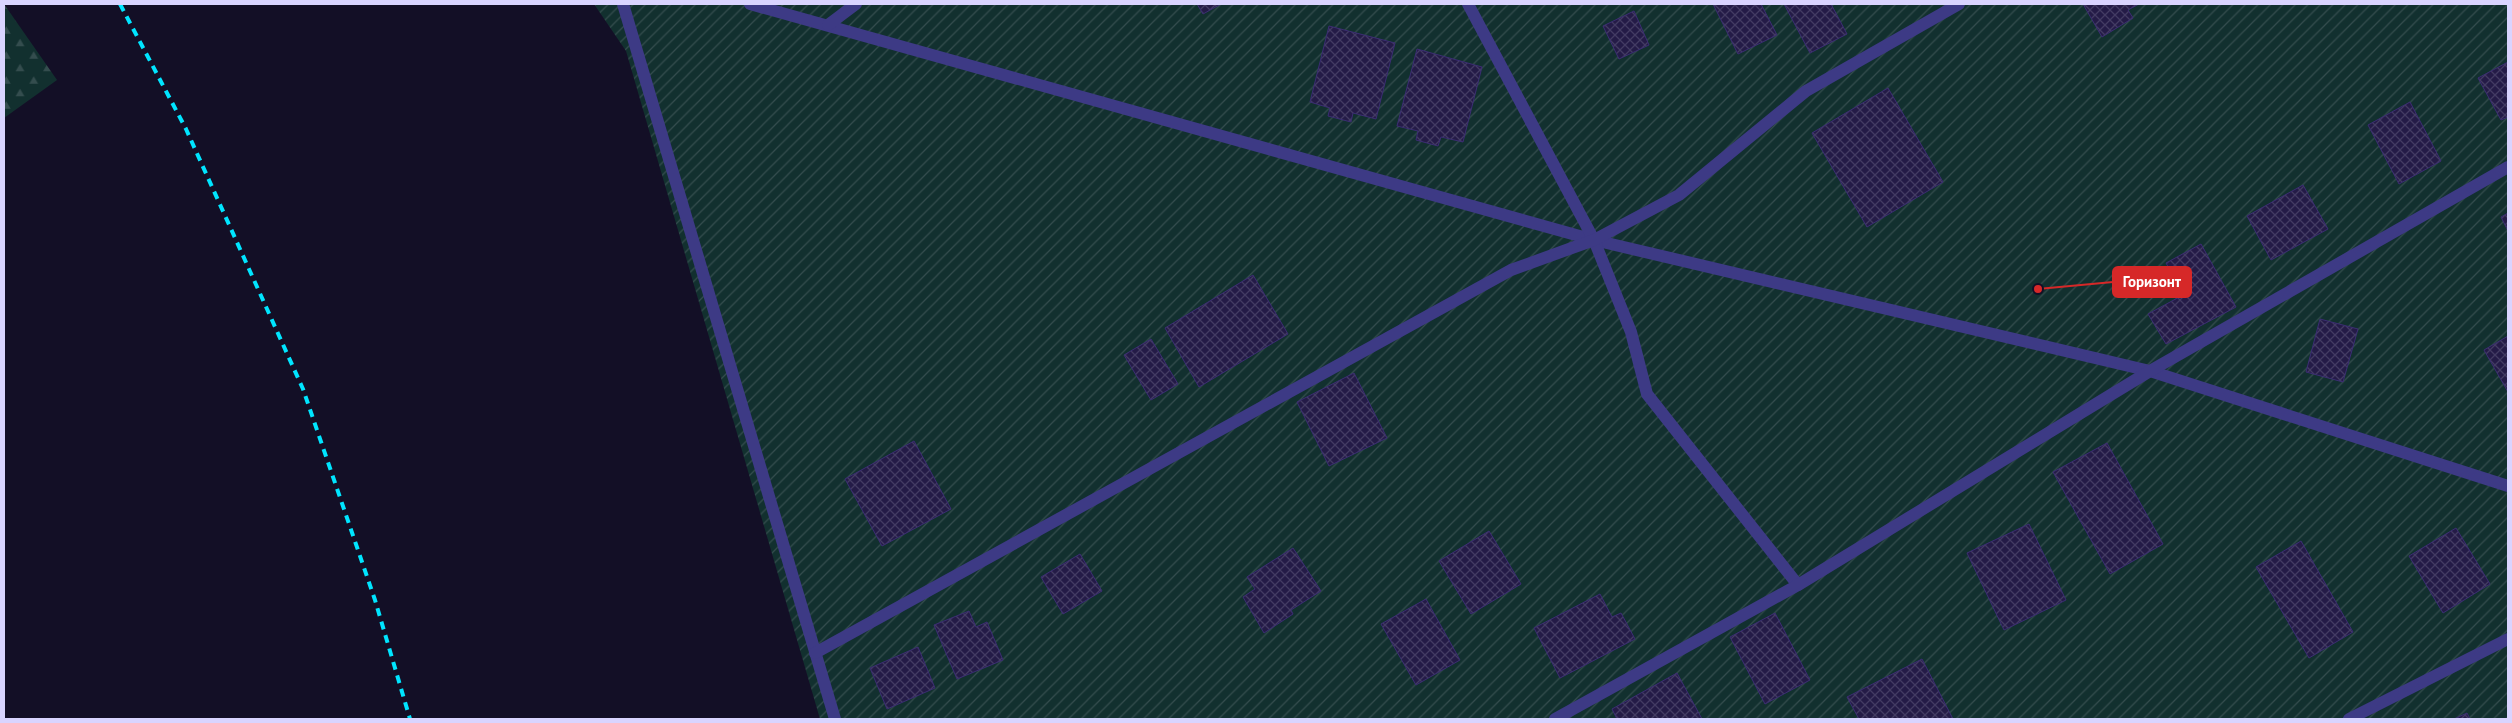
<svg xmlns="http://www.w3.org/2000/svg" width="2512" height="723" font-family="'PT Sans',sans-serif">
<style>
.forest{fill:url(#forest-firs)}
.garden{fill:url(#garden-furrows)}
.building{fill:url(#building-cross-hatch);stroke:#3b2d73}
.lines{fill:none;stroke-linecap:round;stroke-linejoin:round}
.minor{stroke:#3d3a85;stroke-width:12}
.rail{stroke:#00e5ff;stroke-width:4;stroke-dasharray:8 6;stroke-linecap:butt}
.leader{fill:none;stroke:#d62828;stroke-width:2}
.callout-dot{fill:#d62828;stroke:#130f26;stroke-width:2}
.callout{fill:#d62828;stroke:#d62828;stroke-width:2}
.callout-label{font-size:15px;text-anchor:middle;font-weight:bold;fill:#fff}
</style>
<defs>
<pattern id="forest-firs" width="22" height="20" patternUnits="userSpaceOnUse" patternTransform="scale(1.25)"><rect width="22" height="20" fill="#12302f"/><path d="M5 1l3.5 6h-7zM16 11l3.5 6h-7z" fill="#344d4e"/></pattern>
<pattern id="garden-furrows" width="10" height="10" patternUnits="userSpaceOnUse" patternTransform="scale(1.25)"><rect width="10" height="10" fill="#12302f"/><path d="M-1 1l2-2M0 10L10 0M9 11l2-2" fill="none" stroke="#344d4e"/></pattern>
<pattern id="building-cross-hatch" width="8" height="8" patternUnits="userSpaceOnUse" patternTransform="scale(1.25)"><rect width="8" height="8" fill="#241b47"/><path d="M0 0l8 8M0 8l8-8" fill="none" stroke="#433b63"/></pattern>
</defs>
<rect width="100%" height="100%" fill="#130f26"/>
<path class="forest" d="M4,4L57,80L4,118Z"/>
<path class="garden" d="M594,4H2508V719H820L626,51Z"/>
<g class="building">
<path d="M1197,4H1221L1203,14Z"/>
<path d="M1713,4H1761L1777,35L1738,54Z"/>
<path d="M1784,4H1831L1847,34L1810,53Z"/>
<path d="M2083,4H2139L2128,10L2133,18L2102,37Z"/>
<path d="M1634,11L1649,45L1619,59L1603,26Z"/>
<path d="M1329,26L1395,43L1376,119L1353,113L1351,122L1328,116L1330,108L1310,102Z"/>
<path d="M1417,49L1482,67L1463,142L1441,137L1438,146L1416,140L1418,131L1397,126Z"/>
<path d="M2508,62V117L2501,120L2478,78Z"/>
<path d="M1888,88L1943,182L1867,227L1812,133Z"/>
<path d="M2410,102L2441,161L2399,184L2368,125Z"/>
<path d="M2303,185L2328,229L2271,260L2247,216Z"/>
<path d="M2508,213V231L2501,217Z"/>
<path d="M2201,244L2236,307L2166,344L2148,314L2183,295L2166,263Z"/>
<path d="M1253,275L1288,334L1199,387L1165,328Z"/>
<path d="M2320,319L2358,329L2343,382L2306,372Z"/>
<path d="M2508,336V392L2484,350Z"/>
<path d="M1151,339L1178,384L1151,400L1124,355Z"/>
<path d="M1354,373L1387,438L1329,466L1297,402Z"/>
<path d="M914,441L951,509L882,546L845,479Z"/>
<path d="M2107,443L2163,544L2110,574L2053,472Z"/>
<path d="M2029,524L2066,600L2004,630L1967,553Z"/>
<path d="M2456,528L2490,584L2443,613L2409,556Z"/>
<path d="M1489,531L1521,584L1471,614L1439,561Z"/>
<path d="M2301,541L2353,632L2309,658L2256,567Z"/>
<path d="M1293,548L1321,591L1291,610L1293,614L1264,633L1243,597L1255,589L1247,577Z"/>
<path d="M1080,554L1102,591L1063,614L1041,577Z"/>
<path d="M1600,594L1612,617L1621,613L1635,639L1560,678L1534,628Z"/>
<path d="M1426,599L1460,660L1416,685L1381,624Z"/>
<path d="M969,611L976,627L987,622L1003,660L957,679L934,625Z"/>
<path d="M1775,613L1810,680L1765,704L1730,637Z"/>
<path d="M918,647L935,688L887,709L870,668Z"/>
<path d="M1922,659L1953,719H1859L1847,697Z"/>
<path d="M1677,673L1702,719H1617L1612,709Z"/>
<path d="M2467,713L2470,719H2454Z"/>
</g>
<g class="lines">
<g class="minor">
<path d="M623,4L835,719"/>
<path d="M750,4L1594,240L2150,371L2508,486"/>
<path d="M1468,4L1594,240L1631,332L1647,394L1798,585"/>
<path d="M828,25L856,4"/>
<path d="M815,653L1511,270L1594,240L1679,195L1806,91L1959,4"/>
<path d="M1555,719L1798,585L2150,371L2508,167"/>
<path d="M2349,719L2508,639"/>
</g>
<path class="rail" d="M120,4L186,129L303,389L375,600L410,719"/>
</g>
<path class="leader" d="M2038 289L2113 282"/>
<circle class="callout-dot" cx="2038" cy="289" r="5"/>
<rect class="callout" x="2113" y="267" width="78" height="30" rx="5"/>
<g class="callout-label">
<text x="2152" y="287">Горизонт</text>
</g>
<rect width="2512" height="723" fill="none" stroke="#d9d4ff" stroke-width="10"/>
</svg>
